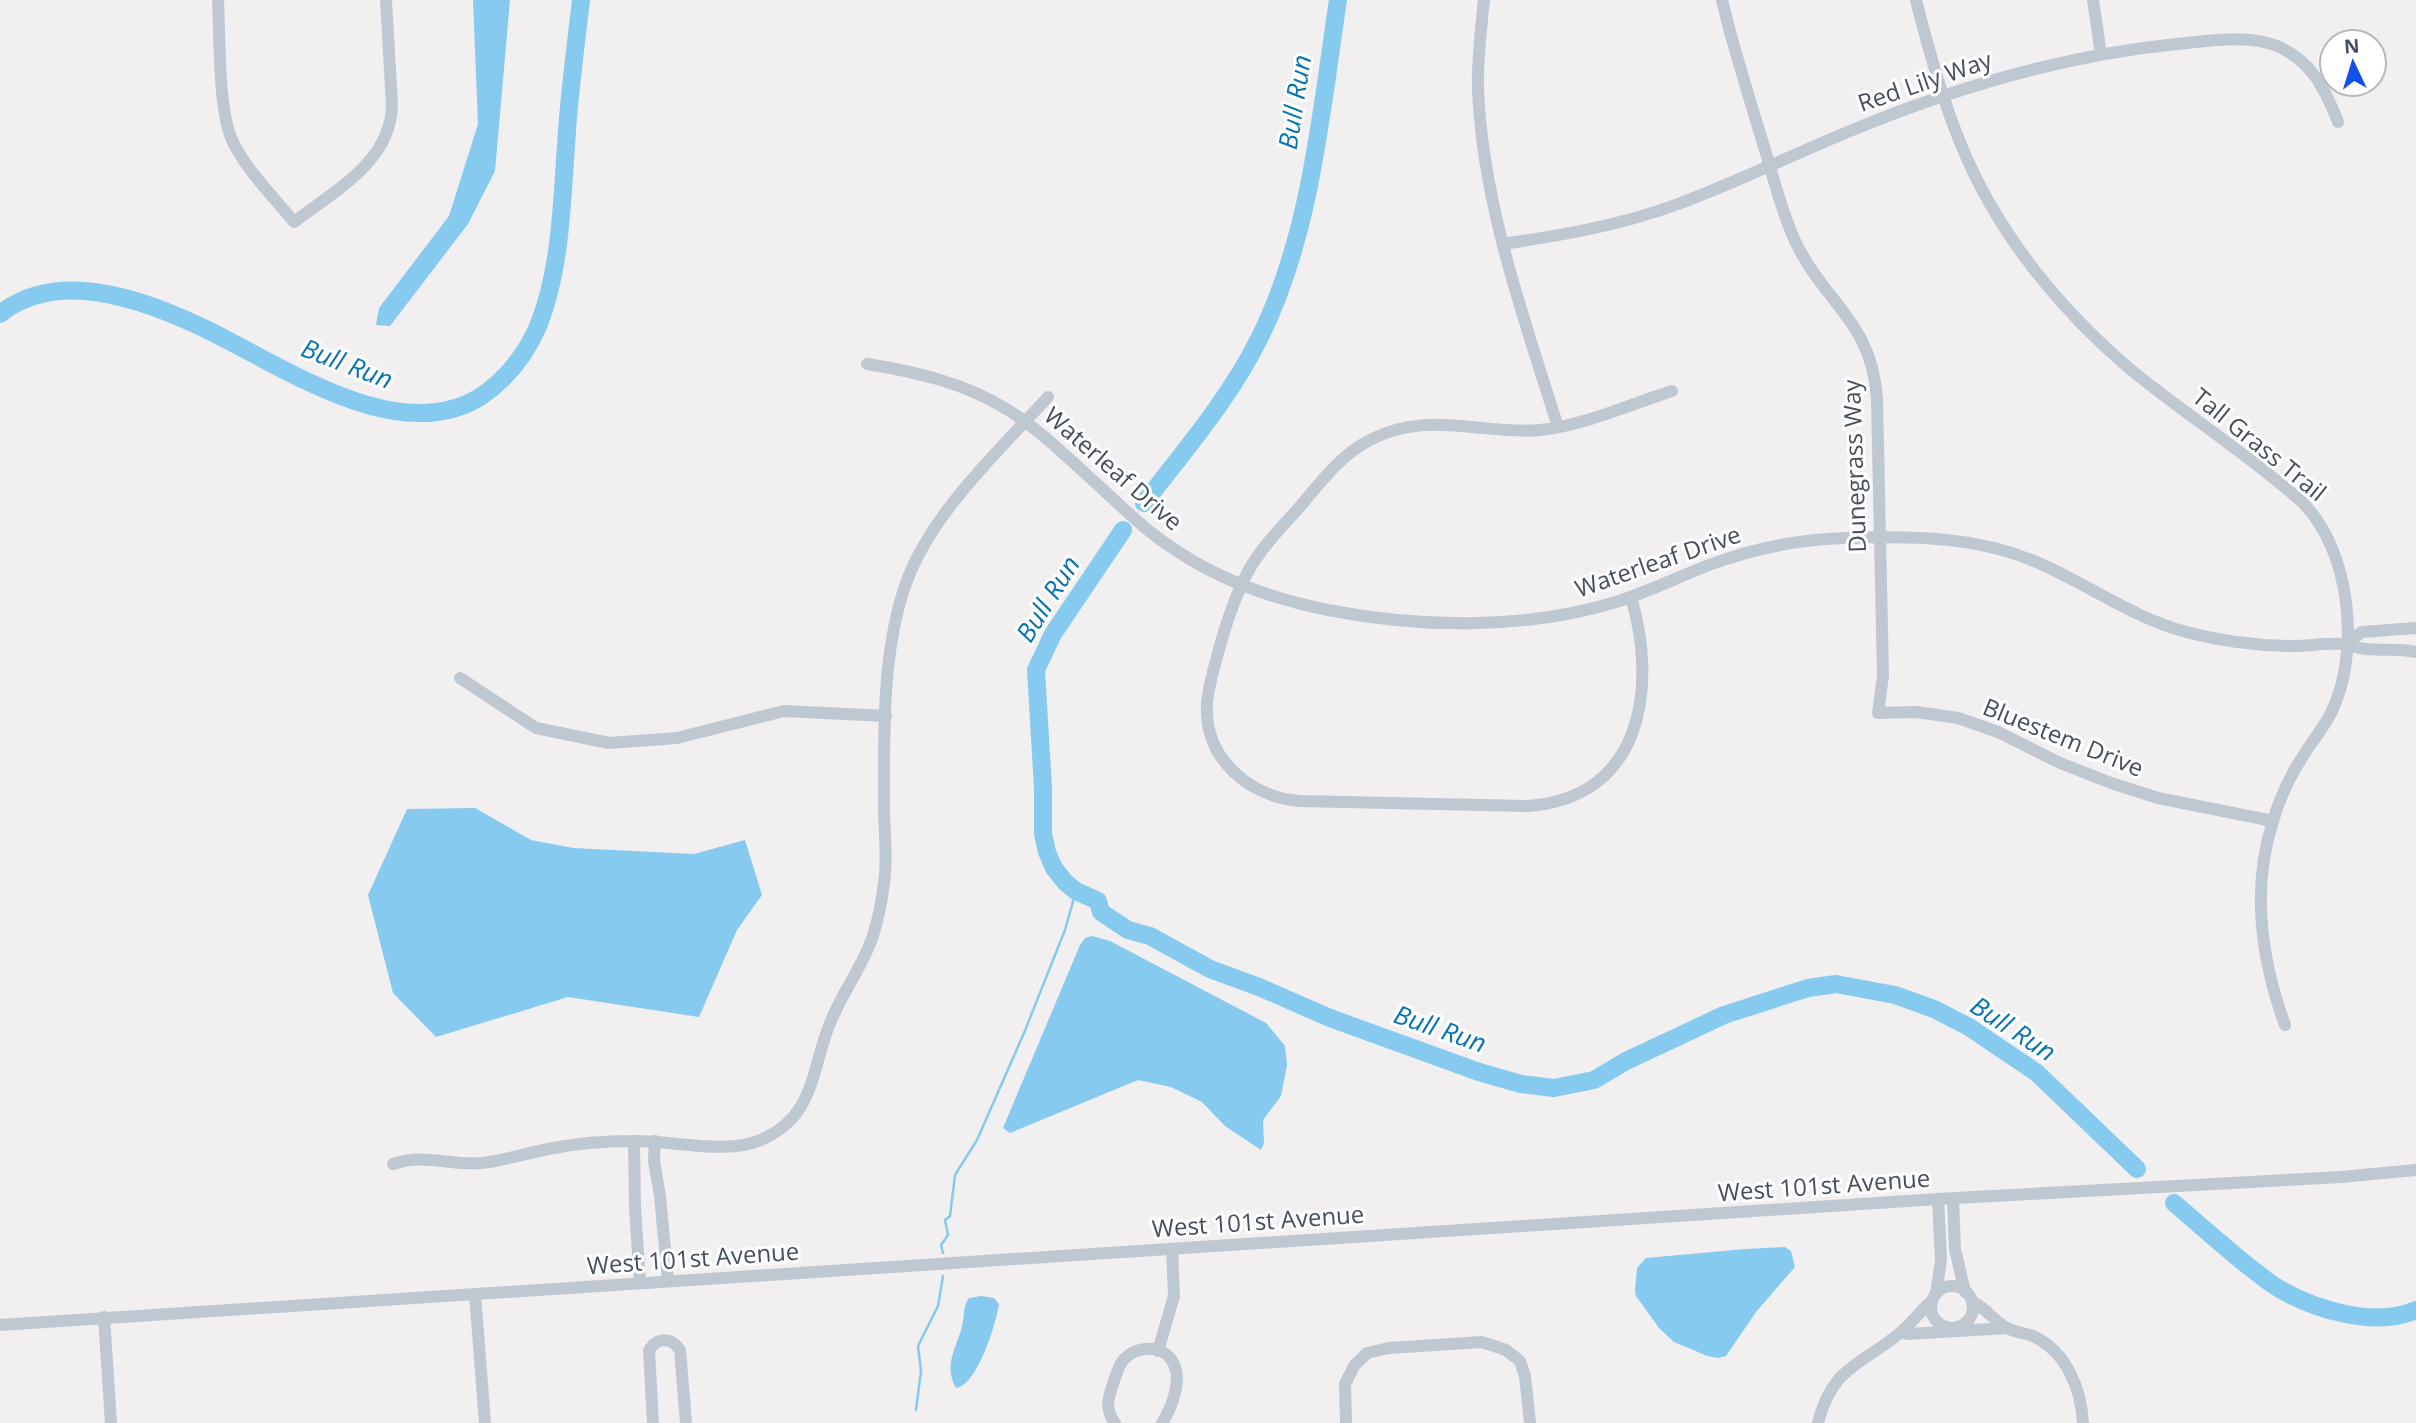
<svg xmlns="http://www.w3.org/2000/svg" width="2416" height="1423" font-family="'Open Sans',sans-serif">
<style>
.water{fill:#86caf0}
.lines{fill:none;stroke-linecap:round;stroke-linejoin:round}
.stream{stroke:#86caf0;stroke-width:2.5}
.river{stroke:#86caf0;stroke-width:18}
.minor{stroke:#bfc7d1;stroke-width:12}
.labels{text-anchor:middle;stroke-width:6;stroke-linejoin:round;paint-order:stroke}
.street-label{font-size:24px;fill:#464f5d;stroke:#fff}
.water-label{font-size:26px;font-style:italic;fill:#0674b0;stroke:#fff}
</style>
<rect width="100%" height="100%" fill="#f1efef"/>
<g class="water">
<path d="M473,0H510L495,171L468,224L390,326L376,325L379,308L449,216L478,124Z"/>
<path d="M475,808L531,840L573,848L694,854L745,840L762,895L737,930L699,1017L568,997L436,1037L393,993L368,895L407,809Z"/>
<path d="M1092,936L1110,941L1266,1023L1285,1046L1287,1065L1281,1096L1263,1120L1264,1143L1261,1150L1225,1126L1202,1102L1171,1087L1138,1080L1010,1133L1003,1128L1080,945L1085,938Z"/>
<path d="M1785,1247L1791,1251L1795,1267L1756,1312L1726,1356L1718,1358L1707,1356L1691,1349L1674,1342L1659,1328L1636,1296L1635,1291L1637,1268L1646,1258L1745,1249Z"/>
<path d="M981,1296L994,1298L999,1304C996,1324 977,1386 956,1388C944,1366 955,1350 961,1330C965,1319 962,1307 969,1298Z"/>
</g>
<g class="lines">
<g class="stream">
<path d="M943,1253L941,1245L948,1235L945,1220L950,1216L955,1175L977,1140L1024,1033L1065,930L1076,891"/>
<path d="M916,1410L921,1371L918,1346L938,1306L943,1276"/>
</g>
<g class="river">
<path d="M0,314C24,295 54,289 84,291C123,294 160,308 195,324C273,359 394,450 480,397C507,379 526,355 539,324C562,265 562,195 567,131C570,87 576,44 581,0"/>
<path d="M1144,503C1185,450 1230,398 1260,337C1311,234 1321,112 1338,0"/>
<path d="M1123,530L1053,634L1036,670L1043,788V834L1047,852L1054,868L1065,882L1076,891L1098,901L1101,912L1128,930L1150,936L1210,969L1259,987L1330,1018L1479,1072L1521,1084L1554,1088L1594,1080L1626,1061L1724,1015L1808,988L1836,984L1895,995L1934,1009L1969,1027L2037,1073L2137,1169"/>
<path d="M2174,1203C2200,1225 2225,1248 2252,1269C2260,1275 2269,1283 2278,1288C2315,1310 2375,1328 2416,1310"/>
</g>
<g class="minor">
<path d="M218,0C220,37 218,108 232,140C246,170 273,196 294,222C334,191 391,162 392,105L386,0"/>
<path d="M1484,0C1481,30 1477,60 1478,90C1483,206 1524,318 1558,427"/>
<path d="M1722,0L1730,32C1742,75 1755,117 1768,160C1776,187 1783,215 1795,241C1825,304 1872,321 1877,399L1883,676L1878,713L1917,712L1958,718L1998,732L2060,763L2111,783L2158,798L2273,821"/>
<path d="M1916,0C1928,48 1941,96 1960,142C1995,230 2058,308 2130,369C2186,415 2248,454 2302,502C2351,550 2361,653 2331,713C2324,727 2313,740 2305,753C2291,774 2280,797 2273,821C2251,889 2261,959 2285,1025"/>
<path d="M2093,0L2101,54"/>
<path d="M1503,244C1563,235 1622,225 1678,204C1737,182 1792,155 1850,131C1954,88 2064,55 2177,44C2208,41 2247,34 2277,46C2312,61 2325,89 2338,122"/>
<path d="M867,364C917,372 965,383 1008,410C1041,431 1069,459 1098,485C1122,507 1146,531 1174,549C1221,581 1273,599 1328,610C1421,628 1524,630 1616,602C1648,592 1678,577 1709,565C1752,549 1801,539 1847,538C1914,536 1981,536 2043,565C2092,587 2132,617 2186,632C2221,641 2256,646 2293,646C2309,646 2326,643 2342,644C2351,644 2358,649 2366,649C2383,651 2399,648 2416,652"/>
<path d="M1631,597C1658,688 1642,798 1528,806L1299,801C1248,796 1204,758 1207,704C1208,688 1213,672 1217,657C1225,626 1234,597 1250,568C1262,547 1280,529 1296,511C1318,486 1338,457 1368,441C1427,409 1479,435 1540,430C1583,426 1631,404 1672,391"/>
<path d="M2346,643L2362,632L2416,628"/>
<path d="M460,678L536,728L609,743L677,738L784,711L886,716"/>
<path d="M634,1141L635,1207L640,1283"/>
<path d="M655,1141L654,1161L660,1196L668,1281"/>
<path d="M393,1164C424,1153 450,1166 482,1163C507,1160 530,1152 554,1148C579,1143 606,1141 632,1141C672,1140 727,1156 763,1139C811,1117 811,1078 826,1034C835,1005 853,981 866,953C876,932 881,907 884,883C888,857 884,831 884,805C884,735 882,656 904,589C927,517 998,452 1048,397"/>
<path d="M1953,1199L1955,1249L1965,1292"/>
<circle cx="1952" cy="1307" r="21"/>
<path d="M475,1294L485,1423"/>
<path d="M1936,1294L1941,1260L1938,1199"/>
<path d="M1972,1302C1986,1307 1993,1321 2007,1328C2014,1332 2025,1333 2033,1336C2067,1352 2081,1389 2083,1423"/>
<path d="M104,1317L111,1423"/>
<path d="M0,1325L1938,1199L2341,1177L2416,1170"/>
<path d="M1901,1332L1908,1334L2007,1328"/>
<path d="M1158,1351L1174,1296L1172,1249"/>
<path d="M653,1423L649,1351C656,1337 671,1337 680,1350L686,1423"/>
<path d="M1115,1423C1106,1411 1107,1401 1112,1387C1115,1379 1117,1369 1122,1362C1135,1344 1167,1343 1175,1367C1181,1384 1171,1409 1162,1423"/>
<path d="M1346,1423L1345,1384L1354,1366L1367,1353L1389,1348L1482,1342L1506,1350L1520,1361L1525,1376L1530,1423"/>
<path d="M1818,1423C1832,1366 1862,1365 1901,1332C1912,1323 1921,1310 1932,1301"/>
</g>
</g>
<g class="labels">
<g class="street-label">
<text transform="translate(1925 82) rotate(-19)" y="8">Red Lily Way</text>
<text transform="translate(2259 445) rotate(39)" y="8">Tall Grass Trail</text>
<text transform="translate(1855 466) rotate(-92)" y="8">Dunegrass Way</text>
<text transform="translate(1113 469) rotate(41)" y="8">Waterleaf Drive</text>
<text transform="translate(1658 562) rotate(-19)" y="8">Waterleaf Drive</text>
<text transform="translate(2063 738) rotate(22)" y="8">Bluestem Drive</text>
<text transform="translate(1824 1186) rotate(-4)" y="8">West 101st Avenue</text>
<text transform="translate(1258 1222) rotate(-4)" y="8">West 101st Avenue</text>
<text transform="translate(693 1259) rotate(-4)" y="8">West 101st Avenue</text>
</g>
<g class="water-label">
<text transform="translate(1295 102) rotate(-81)" y="9">Bull Run</text>
<text transform="translate(347 364) rotate(21)" y="9">Bull Run</text>
<text transform="translate(1048 599) rotate(-58)" y="9">Bull Run</text>
<text transform="translate(1440 1029) rotate(19)" y="9">Bull Run</text>
<text transform="translate(2013 1029) rotate(33)" y="9">Bull Run</text>
</g>
</g>
<g transform="translate(2353 63) rotate(356)"><circle r="33" fill="#ffffff" stroke="#b5b9be" stroke-width="2"/>
<path d="M0-5L12 26L0 18L-12 26Z" fill="#1150e9"/>
<text y="-10" font-size="19" font-weight="bold" text-anchor="middle" fill="#464f5d">N</text>
</g>
</svg>
